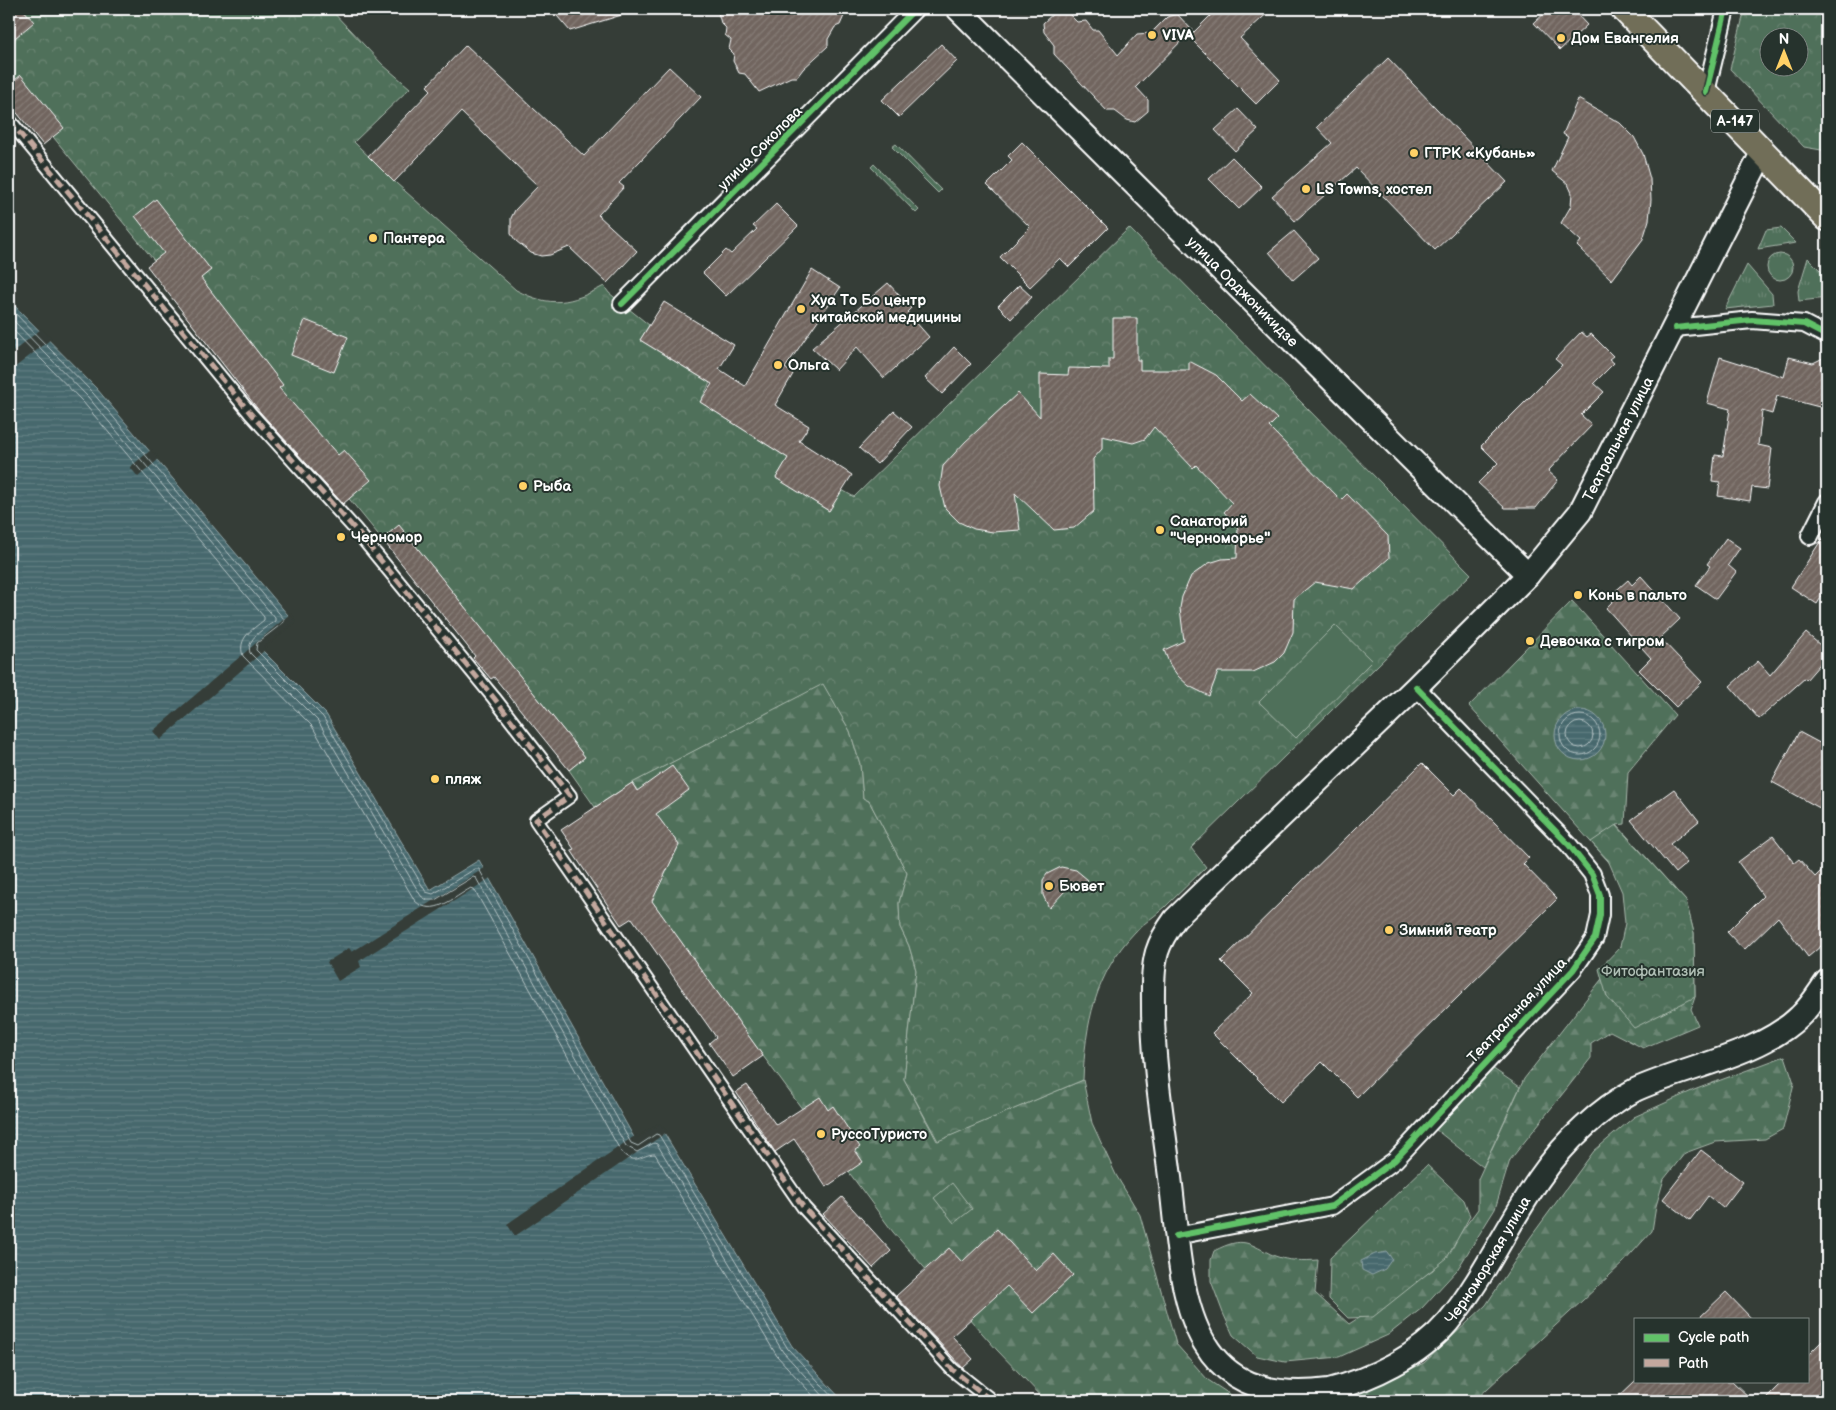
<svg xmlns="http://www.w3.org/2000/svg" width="1836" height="1410" font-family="'Balsamiq Sans',sans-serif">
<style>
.grass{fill:url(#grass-tufts);stroke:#a8b8ac}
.forest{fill:url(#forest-firs);stroke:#a8b8ac}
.park{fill:url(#park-crowns);stroke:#a8b8ac;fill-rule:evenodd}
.pitch{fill:#50705a;stroke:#a8b8ac}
.water{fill:url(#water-rules);stroke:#90a4a7}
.pier{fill:#353d37}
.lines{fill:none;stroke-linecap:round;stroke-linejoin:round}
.shore{stroke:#b5c3c5;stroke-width:1}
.building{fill:url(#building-hatch);stroke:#fff}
.pedestrian-casing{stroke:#fff;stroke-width:16}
.minor-casing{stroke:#fff;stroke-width:20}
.secondary-casing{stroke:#fff;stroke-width:26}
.primary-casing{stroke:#fff;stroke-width:29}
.pedestrian{stroke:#26332d;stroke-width:12}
.minor{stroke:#26332d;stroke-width:16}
.secondary{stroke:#26332d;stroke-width:22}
.primary{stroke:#716e59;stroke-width:25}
.quiet{stroke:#c3a89e;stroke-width:5;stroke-dasharray:10 5;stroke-linecap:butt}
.cycleway-casing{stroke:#26332d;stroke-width:9}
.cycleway{stroke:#61c268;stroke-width:6}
.poi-dot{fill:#ffd166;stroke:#26332d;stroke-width:2}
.labels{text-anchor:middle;stroke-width:4;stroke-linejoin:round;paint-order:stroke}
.shield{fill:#26332d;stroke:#bec2c0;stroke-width:1}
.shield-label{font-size:14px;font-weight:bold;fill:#fff}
.poi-label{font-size:15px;font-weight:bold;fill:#fff;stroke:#26332d;text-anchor:start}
.street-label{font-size:15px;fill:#fff;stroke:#26332d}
.park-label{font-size:15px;fill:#b0bfb5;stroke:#26332d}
</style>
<defs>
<pattern id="grass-tufts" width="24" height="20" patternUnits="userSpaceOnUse" patternTransform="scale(1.25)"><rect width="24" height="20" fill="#50705a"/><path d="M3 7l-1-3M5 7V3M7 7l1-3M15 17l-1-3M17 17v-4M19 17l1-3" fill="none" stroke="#6a8573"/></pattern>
<pattern id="forest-firs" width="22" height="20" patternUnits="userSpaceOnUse" patternTransform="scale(1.25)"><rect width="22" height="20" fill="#50705a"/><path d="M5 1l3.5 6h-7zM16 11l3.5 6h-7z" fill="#6a8573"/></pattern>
<pattern id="park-crowns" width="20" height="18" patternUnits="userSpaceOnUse" patternTransform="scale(1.25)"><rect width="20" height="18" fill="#50705a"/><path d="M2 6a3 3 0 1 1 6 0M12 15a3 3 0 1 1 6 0" fill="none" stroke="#6a8573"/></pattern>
<pattern id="water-rules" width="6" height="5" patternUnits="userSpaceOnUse" patternTransform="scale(1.25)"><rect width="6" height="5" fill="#46686d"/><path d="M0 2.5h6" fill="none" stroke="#627f83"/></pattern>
<pattern id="building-hatch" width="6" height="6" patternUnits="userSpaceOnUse" patternTransform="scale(1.25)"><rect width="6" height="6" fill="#71655f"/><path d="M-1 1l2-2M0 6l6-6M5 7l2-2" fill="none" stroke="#867c77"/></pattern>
</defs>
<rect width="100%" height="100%" fill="#353d37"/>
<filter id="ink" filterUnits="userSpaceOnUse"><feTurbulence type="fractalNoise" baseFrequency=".02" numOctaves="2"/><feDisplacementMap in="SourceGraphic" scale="10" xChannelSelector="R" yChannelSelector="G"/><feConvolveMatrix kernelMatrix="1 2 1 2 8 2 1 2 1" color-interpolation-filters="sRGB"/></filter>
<g filter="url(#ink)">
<g class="grass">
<path d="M896,144L941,190L938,193L892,147Z"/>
<path d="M874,164L919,210L916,213L871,167Z"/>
<path d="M1781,228L1796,243L1758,249L1766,230Z"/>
<circle cx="1780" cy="267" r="13"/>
<path d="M1808,258L1827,277V298L1799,301L1798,291Z"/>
<path d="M1747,265L1772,294L1773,304L1725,309Z"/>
</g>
<g class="forest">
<path d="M1572,601L1675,715L1628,772L1625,824L1617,825L1686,901L1694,933L1695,997L1691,1009L1698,1025L1643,1048L1610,1031L1591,1043V1058L1510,1160L1495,1209L1457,1270L1422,1308L1388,1335L1339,1357L1285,1362L1257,1356L1233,1335L1223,1313L1211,1281V1260L1214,1251C1245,1235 1248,1244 1275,1256C1288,1261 1304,1261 1318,1260L1315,1293L1349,1324L1433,1270L1478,1209V1179L1524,1079L1629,944L1630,906L1616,870L1469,706Z"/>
<path d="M823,683L850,731L860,764L863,798L869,801L907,873L899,903L900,927L909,946L916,970L904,1079L937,1141L1083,1080L1092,1123L1116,1175L1140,1215L1176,1344L1208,1380L1240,1401H1046L997,1350L893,1232L738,1022L644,891L663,878L679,845L632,783Z"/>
<path d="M1785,1056L1794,1083L1783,1129L1765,1139L1715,1142L1685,1153L1664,1179L1656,1206L1652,1231L1623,1263L1474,1401H1341L1424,1363L1486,1305L1530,1238L1594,1151L1634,1117L1694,1090Z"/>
</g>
<g class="park">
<path d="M9,9H330L383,65L410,88L354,142L396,183L516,290C551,308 570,304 604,286L609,293L649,325L640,340L710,383L700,402L788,458L776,478L829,511L842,490L854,497L1129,228L1471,574L1191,848L1206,867C1192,880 1179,894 1165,907C1155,916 1144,923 1135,932C1095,974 1085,1025 1083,1080L938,1141L904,1079L916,970L909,946L900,927L899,903L907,873L869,801L863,798L860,764L850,731L823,684L632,783L595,807L569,770L585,757L399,526L382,539L9,83Z"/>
<path d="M1745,9H1827V151L1804,147L1730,69ZM1768,38H1798V68H1768Z"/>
<path d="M1616,825L1686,901L1694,933L1695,997L1634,1028L1607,997L1599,969L1620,947L1625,923L1622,892L1608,860L1591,842Z"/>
<path d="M1492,1068L1520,1087L1483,1167L1435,1129Z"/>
<path d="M1427,1165L1464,1200L1470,1216L1447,1258L1373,1317L1348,1318L1329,1299L1330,1258Z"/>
<path d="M952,1183L972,1209L954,1223L934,1198Z"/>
</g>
<path class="pitch" d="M1335,625L1372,661L1296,738L1259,702Z"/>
<g class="water">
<path d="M9,300L97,389L293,621L260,648L326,714L430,890L479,860L636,1141L660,1126L792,1346L843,1401H9Z"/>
<circle cx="1580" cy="735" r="25"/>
<path d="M1387,1252L1392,1259L1385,1269L1372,1275L1362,1270L1361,1261L1375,1254Z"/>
</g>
<g class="pier">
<path d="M41,329L51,339L9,372V355Z"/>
<path d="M151,450L159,459L138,477L130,467Z"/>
<path d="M290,614L295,620L294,623L263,648L265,650L160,740L153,731Z"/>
<path d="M486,867L492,877L359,961L361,967L338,981L327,962L349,948L352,952Z"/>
<path d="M659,1124L667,1132L515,1236L507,1224L636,1135L637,1138Z"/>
</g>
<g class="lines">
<g class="shore">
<path d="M9,307L93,393L284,619V622L257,643L256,650L323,717L426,892L433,894L475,869H479L631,1143L638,1146L656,1134L659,1135L788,1349L837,1401"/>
<path d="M9,316L88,397L275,618V621C264,629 246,638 250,653L318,721L421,896L427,900H435L473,877L476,878L626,1146L637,1152L654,1143L657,1144L783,1352L828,1401"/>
<path d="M9,326L83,402L264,617V620C252,630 237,638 243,656L312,726L415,901C433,918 454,897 471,888L474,889L620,1150C634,1168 641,1154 655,1154L777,1356L818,1401"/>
<circle cx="1580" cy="735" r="20"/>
<circle cx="1580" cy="735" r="13"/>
</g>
</g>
<g class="building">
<path d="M9,9H23L34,22L9,43Z"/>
<path d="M551,9H627L628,13L570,31Z"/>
<path d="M717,9H847L840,25L835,27L828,39V46L803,69L797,77H791L759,92L745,74L739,73L733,61L734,54L729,49L731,40L725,35L726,28L721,23Z"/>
<path d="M1217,9H1272L1240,38L1280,80L1256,104L1189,37Z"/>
<path d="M1549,9H1572L1587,25L1560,50L1534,23Z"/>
<path d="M1055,12L1068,13L1077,22L1086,21L1093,30H1098L1118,55L1137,34L1151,33L1167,17L1177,14L1192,30L1136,87L1148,100V111L1135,122L1127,120L1115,111H1107L1054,54V45L1044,32L1043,23Z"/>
<path d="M941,44L957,61L899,117L882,100Z"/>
<path d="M466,45L584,156L669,67L701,97L619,183L624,187L598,215L637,251L607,283L569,247L550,255L541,256L531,253L516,241L511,234V218L515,210L538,186L461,112L394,182L368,156L431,90L427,86Z"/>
<path d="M1388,58L1507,182L1435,250L1356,168L1295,221L1272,196L1332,143L1317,127Z"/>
<path d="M21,75L64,128L43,145L9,103V85Z"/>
<path d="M1578,99L1620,123L1634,137L1643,154L1650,179L1651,200L1649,220L1643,239L1612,280L1577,246L1581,241L1561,223L1571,206L1572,193L1568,184L1552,171L1568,137L1563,134Z"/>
<path d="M1238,109L1258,130L1235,151L1215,130Z"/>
<path d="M1022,142L1108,228L1069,267L1060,258L1030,287L1000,257L1030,227L987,185L1012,160L1008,156Z"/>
<path d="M1232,157L1262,187L1239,209L1209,179Z"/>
<path d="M156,199L211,270L201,278L283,385L279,388L338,455L344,450L371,480L343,504L260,412L147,266L164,253L135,216Z"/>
<path d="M776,204L798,226L726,296L703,273L726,250L731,254L757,229L753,226Z"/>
<path d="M1294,231L1318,258L1293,280L1269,252Z"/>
<path d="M812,270L840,288L785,368L793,374L775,405L809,426L799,441L852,475L829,511L776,478L788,458L700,402L712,384L640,340L664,302L734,345L719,369L745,386Z"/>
<path d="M888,283L911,308L907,312L929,337L884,378L857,347L836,370L812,348Z"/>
<path d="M1019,285L1032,297L1011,319L998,306Z"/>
<path d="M1113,318H1137V360H1140V370H1189V361L1216,375L1242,401L1250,394L1277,419L1269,427L1341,500L1347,494L1388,536L1389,558L1354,589L1315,582L1294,599L1293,632L1284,653L1275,662L1253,672H1218L1209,696L1189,686L1178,676L1170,665L1164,650L1184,641L1180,608L1182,597L1191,576L1209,563L1222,559L1237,558L1238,528L1224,512L1232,503L1196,465L1193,468L1154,427L1145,439L1133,443L1102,436V449L1093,459L1094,511L1074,528L1054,530L1015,493L1020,530L993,532L974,529L959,522L945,508L940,486L943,466L965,442L1018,393L1040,417V374L1068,375L1069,368L1109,369V359H1113Z"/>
<path d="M305,320L348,337L334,372L291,355Z"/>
<path d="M1581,332L1587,337L1591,334L1613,356L1609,359L1614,363L1594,383L1604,392L1581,415L1592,425L1548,471L1558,480L1536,508H1505L1478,483L1498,463L1481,446L1562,365L1555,359Z"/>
<path d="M954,347L971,364L942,394L925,378Z"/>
<path d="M1827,356V409L1777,396L1772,414L1762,411L1758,445L1772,448L1767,489L1752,487L1750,501L1718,496L1720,482L1712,481L1715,455L1723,456L1730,409L1707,403L1720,357L1784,377L1789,357L1813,363Z"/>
<path d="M894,411L912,427L877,464L859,448Z"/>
<path d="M399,525L585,757L569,770L494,677L491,679L473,658L475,656L382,539Z"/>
<path d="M1827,531V588L1817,604L1791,587Z"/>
<path d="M1726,538L1740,548L1728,565L1736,572L1716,599L1696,585L1710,566L1707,564Z"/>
<path d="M1641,576L1680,619L1660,638L1702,682L1676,707L1639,670L1651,658L1606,608L1615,599L1611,595L1628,580L1632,585Z"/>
<path d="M1806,633L1827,651V656L1806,680L1805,678L1759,719L1730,686L1758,661L1770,675Z"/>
<path d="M1799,732L1827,747V812L1772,782Z"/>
<path d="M1422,763L1454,795L1461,788L1529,858L1523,864L1557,899L1357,1097L1322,1062L1281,1102L1212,1033L1253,993L1221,961Z"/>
<path d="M672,766L689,790L656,814L679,845L652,901L763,1056L733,1077L709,1043L716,1037L632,918L621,925L571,850L574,849L561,830L632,783L637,791Z"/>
<path d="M1674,789L1699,821L1670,844L1687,863L1675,873L1631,820Z"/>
<path d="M1773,836L1794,863L1799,859L1815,877L1827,865V941L1808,957L1778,917L1744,950L1727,932L1763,896L1738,862Z"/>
<path d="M1061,867L1076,870L1088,880L1065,891L1049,908L1043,895V880L1047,874Z"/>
<path d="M747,1085L776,1125L820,1097L828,1110L833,1106L860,1147L855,1150L863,1162L826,1187L794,1139L775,1152L736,1092Z"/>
<path d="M1701,1150L1743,1182L1723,1208L1708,1196L1690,1220L1663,1199Z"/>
<path d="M842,1197L891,1251L873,1268L823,1214Z"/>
<path d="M997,1229L1036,1271L1054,1254L1073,1275L1033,1313L1007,1286L952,1336L973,1359L963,1368L896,1296L949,1248L962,1262Z"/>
<path d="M1726,1292L1752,1319H1698Z"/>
<path d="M1827,1336V1401H1763L1783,1381H1807V1356Z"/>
<path d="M1635,1381H1732L1753,1401H1614Z"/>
</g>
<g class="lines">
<defs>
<path id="pedestrian" d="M9,120L251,414L355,529L494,698L570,796L536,820L804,1208L953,1370L992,1401"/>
<g id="minor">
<path d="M1706,92L1726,9"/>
<path d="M622,304L915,9"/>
<path d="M1675,328L1752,320L1804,324L1827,336"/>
<path d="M1810,536L1827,502"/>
<path d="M1176,1236L1332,1206L1395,1160L1573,970L1595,938L1600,915V895L1592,874L1569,845L1416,687"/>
</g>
<g id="secondary">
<path id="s1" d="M958,9L1528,575"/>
<path id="s2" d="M1763,151L1580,512L1528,575L1416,687L1175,919C1167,930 1161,939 1157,952C1152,970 1153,989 1153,1008C1153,1065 1163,1121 1170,1177C1183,1281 1178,1410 1329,1390C1372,1379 1419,1356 1448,1322C1498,1261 1524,1180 1584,1127C1600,1112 1616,1100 1635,1090C1685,1067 1761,1055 1800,1016C1811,1006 1819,992 1827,981"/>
</g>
<path id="primary" d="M1624,9L1827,218"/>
</defs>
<use href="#pedestrian" class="pedestrian-casing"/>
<use href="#minor" class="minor-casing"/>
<use href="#secondary" class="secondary-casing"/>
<use href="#primary" class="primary-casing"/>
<use href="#pedestrian" class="pedestrian"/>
<use href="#minor" class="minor"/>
<use href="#secondary" class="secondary"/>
<use href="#primary" class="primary"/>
<path class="quiet" d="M9,120L251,414L355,529L494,698L570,796L536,820L804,1208L953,1370L992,1401"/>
<defs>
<g id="cycleway">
<path d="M1706,92L1726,9"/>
<path d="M622,304L915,9"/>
<path d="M1675,328L1752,320L1804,324L1827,336"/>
<path d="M1176,1236L1332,1206L1395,1160L1573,970L1595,938L1600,915V895L1592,874L1569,845L1416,687"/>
</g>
</defs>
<use href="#cycleway" class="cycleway-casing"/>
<use href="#cycleway" class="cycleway"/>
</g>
</g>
<g class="poi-dot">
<circle cx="1152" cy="35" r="5"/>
<circle cx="1561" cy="38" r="5"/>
<circle cx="1414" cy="153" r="5"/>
<circle cx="1306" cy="189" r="5"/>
<circle cx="373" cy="238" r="5"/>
<circle cx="801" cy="309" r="5"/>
<circle cx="778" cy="365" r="5"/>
<circle cx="523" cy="486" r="5"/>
<circle cx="1160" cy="530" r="5"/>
<circle cx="341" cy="537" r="5"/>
<circle cx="1578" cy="595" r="5"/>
<circle cx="1530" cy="641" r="5"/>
<circle cx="435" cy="779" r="5"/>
<circle cx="1049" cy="886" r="5"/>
<circle cx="1389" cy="930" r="5"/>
<circle cx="821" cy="1134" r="5"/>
</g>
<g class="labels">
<rect class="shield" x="1711" y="109.5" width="48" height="23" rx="4"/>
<g class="shield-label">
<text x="1735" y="126">А-147</text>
</g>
<g class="poi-label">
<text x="1162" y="40">VIVA</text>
<text x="1571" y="43">Дом Евангелия</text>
<text x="1424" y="158">ГТРК «Кубань»</text>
<text x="1316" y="194">LS Towns, хостел</text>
<text x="383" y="243">Пантера</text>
<text x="811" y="305">Хуа То Бо центр<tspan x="811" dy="17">китайской медицины</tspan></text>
<text x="788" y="370">Ольга</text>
<text x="533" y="491">Рыба</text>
<text x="1170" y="526">Санаторий<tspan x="1170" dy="17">"Черноморье"</tspan></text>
<text x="351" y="542">Черномор</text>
<text x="1588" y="600">Конь в пальто</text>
<text x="1540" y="646">Девочка с тигром</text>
<text x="445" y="784">пляж</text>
<text x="1059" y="891">Бювет</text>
<text x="1399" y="935">Зимний театр</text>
<text x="831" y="1139">РуссоТуристо</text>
</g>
<g class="street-label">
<text transform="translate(760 148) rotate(-45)" y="5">улица Соколова</text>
<text dy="5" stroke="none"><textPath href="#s1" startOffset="401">улица Орджоникидзе</textPath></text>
<text transform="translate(1618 439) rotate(-63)" y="5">Театральная улица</text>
<text transform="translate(1517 1010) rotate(-47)" y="5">Театральная улица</text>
<text dy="5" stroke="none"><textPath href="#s2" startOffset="1769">Черноморская улица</textPath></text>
</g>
<g class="park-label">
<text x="1653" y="976">Фитофантазия</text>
</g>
</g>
<rect width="1836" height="1410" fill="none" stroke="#26332d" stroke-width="30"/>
<rect x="15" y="15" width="1806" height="1380" fill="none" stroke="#fff" stroke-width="2" filter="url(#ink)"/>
<rect x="1634" y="1318" width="175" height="65" fill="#26332d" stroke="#7d8581"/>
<rect x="1644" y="1334" width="25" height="8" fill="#61c268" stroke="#7d8581"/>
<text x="1678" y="1342" font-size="15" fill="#ffffff">Cycle path</text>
<rect x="1644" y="1359" width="25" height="8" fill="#c3a89e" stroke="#7d8581"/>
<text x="1678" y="1368" font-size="15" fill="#ffffff">Path</text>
<g transform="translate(1784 52)"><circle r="24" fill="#26332d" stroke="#7d8581"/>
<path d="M0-4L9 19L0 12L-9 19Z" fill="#ffd166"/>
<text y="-8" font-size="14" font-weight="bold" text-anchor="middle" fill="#ffffff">N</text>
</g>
</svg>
